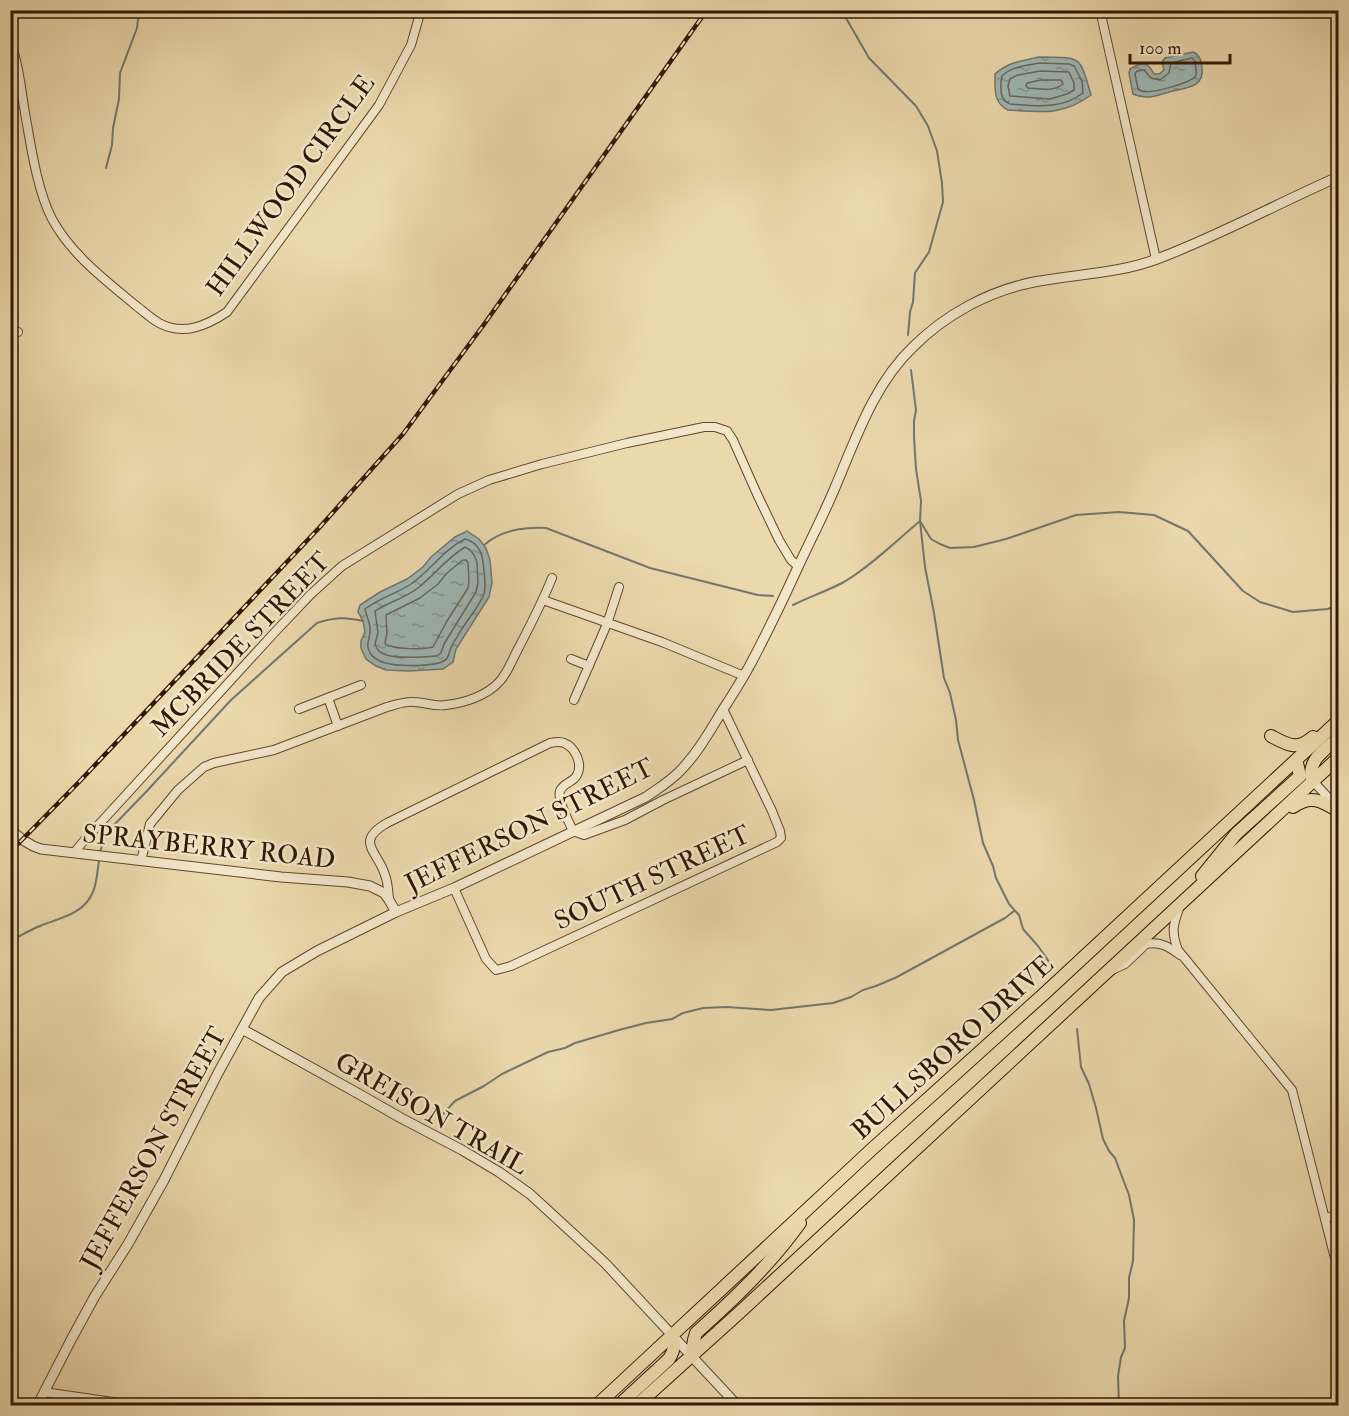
<svg xmlns="http://www.w3.org/2000/svg" width="1349" height="1416" font-family="'IM FELL Double Pica',serif">
<style>
.water{fill:url(#water-ripples);stroke:#72776d;stroke-width:1.5}
.lines{fill:none;stroke-linecap:round;stroke-linejoin:round}
.shore{stroke:#68665c;stroke-width:1.5}
.stream{stroke:#72776d;stroke-width:2}
.minor-casing{stroke:#60462c;stroke-width:10}
.tertiary-casing{stroke:#60462c;stroke-width:11}
.primary-casing{stroke:#321602;stroke-width:14}
.minor{stroke:#f2e6c9;stroke-width:8}
.tertiary{stroke:#f2e6c9;stroke-width:9}
.primary{stroke:#ebd8ac;stroke-width:12}
.rail-casing{stroke:#321602;stroke-width:4.5}
.rail{stroke:#f2e6c9;stroke-width:2;stroke-dasharray:7;stroke-linecap:butt}
.labels{text-anchor:middle;stroke-width:5;stroke-linejoin:round;paint-order:stroke}
.street-label{font-size:26px;fill:#321602;stroke:#f2e6c9}
</style>
<defs>
<pattern id="water-ripples" width="26" height="14" patternUnits="userSpaceOnUse" patternTransform="scale(1.5)"><rect width="26" height="14" fill="#9db7b5"/><path d="M2 4q2-2 4 0t4 0M15 11q2-2 4 0t4 0" fill="none" stroke="#819491"/></pattern>
</defs>
<rect width="100%" height="100%" fill="#ebd8ac"/>
<filter id="stains"><feTurbulence type="fractalNoise" baseFrequency=".00333" numOctaves="4"/><feColorMatrix values="0 0 0 0 .2 0 0 0 0 .09 0 0 0 0 .02 0 0 0 .5 -.17"/></filter>
<radialGradient id="worn" r=".72"><stop offset=".6" stop-color="#630" stop-opacity="0"/><stop offset="1" stop-color="#630" stop-opacity=".3"/></radialGradient>
<g class="water">
<path d="M1193,52C1200,55 1201,60 1202,67C1205,88 1185,88 1169,92C1156,96 1146,100 1133,94L1129,73L1130,69C1141,62 1148,61 1154,74H1159L1164,70L1162,62L1165,58Z"/>
<path d="M1039,57C1081,58 1079,53 1091,95C1063,116 1040,112 1008,110C993,103 995,88 995,74C1008,62 1022,61 1039,57Z"/>
<path d="M467,531L479,539L486,548L490,560L492,583L489,597L456,649L453,662L443,669L409,671L386,670L376,666L366,659L361,648V641L365,632L363,621L358,612L360,605L380,592L407,579L423,567L431,557L455,537Z"/>
</g>
<g class="lines">
<g class="shore">
<path d="M1192,58L1195,61C1195,65 1197,71 1196,75C1193,83 1150,94 1142,91C1141,91 1140,90 1138,89L1135,74L1137,71L1144,70L1151,78L1160,80L1169,73L1171,63Z"/>
<path d="M1039,63L1069,64L1074,66L1082,81L1083,93C1061,110 1035,106 1010,104C999,100 1000,86 1002,76C1012,66 1026,66 1039,63Z"/>
<path d="M1040,71L1069,72L1074,83V90L1067,94L1050,99L1010,96L1008,86L1010,79L1018,75Z"/>
<path d="M1041,80H1061L1063,84C1053,92 1041,89 1028,88L1026,86L1027,83Z"/>
<path d="M465,539C481,543 483,557 484,571C485,579 486,587 484,594C478,609 464,623 457,637C454,641 452,645 450,650C450,651 448,657 447,658C441,668 396,666 385,663C379,661 373,658 370,653C365,644 370,639 370,631C371,623 366,616 365,609C379,598 396,594 411,584C430,571 444,549 465,539Z"/>
<path d="M465,547L470,550L474,555L477,562L478,583L476,592L455,626L444,644L441,653L437,656C425,657 394,659 384,654C378,652 377,649 375,644L378,633L375,611C389,602 405,598 418,588C434,575 447,558 465,547Z"/>
<path d="M463,560H466L468,563L469,582L468,588L447,621L433,647C422,650 397,649 386,645L385,643L387,633L386,615L420,598L438,584L447,573Z"/>
</g>
<g class="stream">
<path d="M843,10L846,18L869,58L916,106L928,126L937,151L942,183L943,202L929,252L915,273L913,302L910,312L908,335"/>
<path d="M106,168L112,145L113,128L119,99L120,73L137,28L139,10"/>
<path d="M911,370L916,410L914,421V437L916,469L921,501L920,521L925,567L934,613L944,678L950,693L956,720L958,740L974,800L983,843L993,866L996,878L1009,904L1019,915L1023,929L1038,946L1054,969"/>
<path d="M920,521L931,539L940,544L950,548L974,547L1006,539L1076,515L1119,512L1154,515L1188,531L1243,591L1260,602L1293,612L1328,609L1338,605"/>
<path d="M484,545C502,530 523,527 546,528L650,568L758,595L773,596"/>
<path d="M793,605C809,597 827,591 844,582C871,566 896,541 920,521"/>
<path d="M100,852L104,839L113,826L145,793L231,700L317,623C335,617 345,617 363,621"/>
<path d="M10,941C20,936 30,930 40,926C59,918 82,915 92,894C97,885 97,872 99,861"/>
<path d="M1077,1029L1081,1067L1089,1084L1096,1108L1103,1139L1109,1151L1115,1158L1121,1174L1129,1195L1134,1220L1133,1261L1129,1278V1298L1124,1321L1125,1348L1121,1357L1118,1376L1119,1406"/>
<path d="M443,1114L455,1101L484,1086L502,1074L548,1052L565,1048L575,1043L619,1030L646,1023L672,1019L683,1013L703,1008L726,1007L771,1010L833,1003L851,997L863,990L876,986L897,977L1005,918L1014,911"/>
</g>
<defs>
<g id="minor">
<path d="M1100,10L1156,259"/>
<path d="M10,42C19,64 21,90 25,113C31,146 37,190 52,219C71,254 104,279 134,304C142,310 150,318 159,323C183,336 206,326 227,312L379,105L411,45L421,10"/>
<path d="M10,334L18,332"/>
<path d="M543,600L662,642L744,676"/>
<path d="M571,659L589,666"/>
<path d="M328,698L338,726"/>
<path d="M574,700L607,624L619,587"/>
<path d="M299,709L361,685"/>
<path d="M1311,779L1335,805"/>
<path d="M74,853L82,843L274,633L311,594L342,566L458,494L489,480L542,464L627,443L704,427H715L727,431L733,440L757,494L779,540L791,560L798,566"/>
<path d="M141,861L150,824L178,790L204,767L214,763L274,750L387,707C395,705 405,701 414,702C425,702 434,707 446,705C464,703 487,696 500,681C508,672 512,660 518,649C530,626 542,603 552,578"/>
<path d="M454,888L486,959L496,970L511,966L777,842L781,838L780,831L772,811L723,709"/>
<path d="M389,899C388,891 388,882 385,875C378,851 354,842 387,823L550,743C555,742 560,741 564,743C575,747 583,764 577,775C574,782 563,783 560,791C557,800 569,822 573,831L584,835L625,820L663,800L748,760"/>
<path d="M1180,906C1173,924 1171,932 1178,950L1292,1090L1338,1270"/>
<path d="M1114,969L1125,964L1146,944C1160,941 1169,947 1180,955"/>
<path d="M1325,1218L1338,1215"/>
<path d="M44,1392L140,1406"/>
</g>
<g id="tertiary">
<path d="M10,829C20,838 28,845 41,849L281,877L348,882L370,886L384,893L389,900L396,912"/>
<path d="M242,1029L359,1094L401,1118L462,1150L499,1172L530,1194L605,1263L738,1406"/>
<path d="M37,1406L72,1338L95,1296L128,1244L164,1180L218,1073L259,998L282,972L317,951L396,912L454,888L646,797C659,788 671,781 682,769C699,751 711,729 724,708C733,694 742,680 750,665C767,633 783,600 798,567C810,541 823,516 834,490C855,441 873,385 913,347C946,314 989,291 1034,282C1075,274 1117,274 1157,259C1219,236 1278,203 1338,177"/>
</g>
<g id="primary">
<path d="M1271,736C1288,745 1297,751 1313,737"/>
<path d="M1312,780C1307,760 1325,750 1338,738"/>
<path d="M1293,807C1311,794 1322,801 1338,811"/>
<path d="M1202,876L1236,834L1300,776L1297,763"/>
<path d="M691,1357L694,1340L696,1333C734,1299 770,1265 800,1223"/>
<path d="M596,1406L871,1150L1045,993L1338,721"/>
<path d="M618,1406L669,1359C674,1351 676,1344 672,1335"/>
<path d="M636,1406L740,1312L1338,758"/>
</g>
</defs>
<use href="#minor" class="minor-casing"/>
<use href="#tertiary" class="tertiary-casing"/>
<use href="#primary" class="primary-casing"/>
<use href="#minor" class="minor"/>
<use href="#tertiary" class="tertiary"/>
<use href="#primary" class="primary"/>
<defs>
<path id="rail" d="M10,852L79,782L319,528L403,434L485,323L707,10"/>
</defs>
<use href="#rail" class="rail-casing"/>
<use href="#rail" class="rail"/>
</g>
<g class="labels">
<g class="street-label">
<text transform="translate(290 185) rotate(-54)" y="9">HILLWOOD CIRCLE</text>
<text transform="translate(240 644) rotate(-46)" y="9">MCBRIDE STREET</text>
<text transform="translate(529 825) rotate(-26)" y="9">JEFFERSON STREET</text>
<text transform="translate(209 846) rotate(6)" y="9">SPRAYBERRY ROAD</text>
<text transform="translate(652 877) rotate(-25)" y="9">SOUTH STREET</text>
<text transform="translate(952 1047) rotate(-42)" y="9">BULLSBORO DRIVE</text>
<text transform="translate(432 1113) rotate(30)" y="9">GREISON TRAIL</text>
<text transform="translate(153 1148) rotate(-61)" y="9">JEFFERSON STREET</text>
</g>
</g>
<rect width="1349" height="1416" fill="none" stroke="#ebd8ac" stroke-width="36"/>
<rect x="12" y="12" width="1325" height="1392" fill="none" stroke="#321602" stroke-width="3"/>
<rect x="18" y="18" width="1313" height="1380" fill="none" stroke="#321602" stroke-width="1.5"/>
<path d="M1130 54v9h100v-9" fill="none" stroke="#321602" stroke-width="3"/>
<text x="1139" y="54" font-size="18" fill="#321602" stroke="#f2e6c9" stroke-width="4.5" paint-order="stroke">100 m</text>
<rect width="100%" height="100%" filter="url(#stains)"/>
<rect width="100%" height="100%" fill="url(#worn)"/>
</svg>
